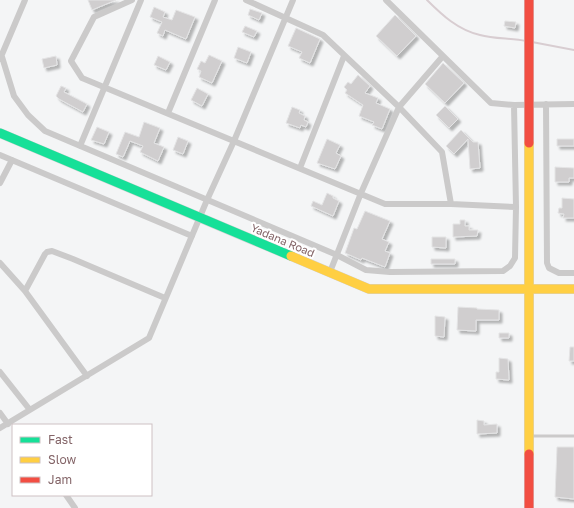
<svg xmlns="http://www.w3.org/2000/svg" width="574" height="508" viewBox="0 0 574 508" font-family="'Golos Text',sans-serif">
	<style>
		.lines { fill: none; stroke-linecap: round; stroke-linejoin: round }
		.stream { stroke: #d8cdd1; stroke-width: 2 }
		.building { fill: #d0cecf; stroke: #e4e4e5; filter: url(#shadow) }
		.fast-casing { stroke: #d3d1d2; stroke-width: 10 }
		.slow-casing { stroke: #d3d1d2; stroke-width: 10 }
		.jam-casing { stroke: #d3d1d2; stroke-width: 10 }
		.lane { stroke: #cbcaca; stroke-width: 3 }
		.street { stroke: #cbcaca; stroke-width: 6 }
		.fast { stroke: #16e098; stroke-width: 9 }
		.slow { stroke: #ffcf43; stroke-width: 9 }
		.jam { stroke: #f24e42; stroke-width: 9 }
		.labels { text-anchor: middle; dominant-baseline: central; stroke-width: 4; stroke-linejoin: round; paint-order: stroke }
		.street-label { font-size: 11px; fill: #846568; stroke: #fff }
	</style>
	<defs>
		<filter id="shadow"><feDropShadow dx="3" dy="3" stdDeviation="1" flood-color="#0004"/></filter>
	</defs>
	<rect width="100%" height="100%" fill="#f4f5f6"/>
	<g class="lines">
		<path class="stream" d="M427 0C442 15 458 30 480 35 494 39 511 38 526 41
			M532 42 574 50"/>
	</g>
	<path class="building" d="M88 0H116L92 10Z
		M154 7 165 12 163 17 172 20 176 10 195 17 186 39 165 30 163 36 157 33 162 22 150 17Z
		M250 9 262 13 259 20 248 15Z
		M395 15 416 36 397 56 376 36Z
		M505 21 516 22 515 28 504 26Z
		M245 26 257 31 254 37 242 32Z
		M296 28 320 39 310 63 299 58 302 52 288 46Z
		M238 47 251 52 247 63 234 58Z
		M209 55 222 61 212 83 199 77 201 71 197 69 201 61 205 63Z
		M56 56 57 65 44 68 42 59Z
		M158 56 170 62 166 70 154 65Z
		M443 63 464 83 445 103 425 84Z
		M358 75 370 86 365 93 378 98 376 103 390 109 382 129 372 125 374 122 359 116 363 105 345 93 347 90 344 87 348 82 351 84Z
		M61 86 66 88 64 92 87 104 83 112 59 99 56 96Z
		M197 88 208 94 202 106 191 100Z
		M445 106 458 119 449 128 436 115Z
		M292 107 300 110 299 113 305 116 304 120 308 122 306 127 301 125 300 128 286 123Z
		M144 122 160 128 154 143 164 147 158 161 140 152 143 146 130 141 123 157 116 154 125 132 139 137Z
		M97 127 109 132 104 144 91 140Z
		M461 130 473 142H478L480 168 470 169 468 139 454 154 446 146Z
		M178 137 188 141 183 154 173 150Z
		M327 139 340 145 336 153 341 156 335 169 317 163Z
		M557 139H574V146H557Z
		M555 167 574 168V178H569V182H555Z
		M327 193 333 196V198L339 201 333 216 311 206 313 201 322 205Z
		M562 198 574 199V218H563L564 214 558 213 559 208H562Z
		M365 211 390 221 382 239 389 242 385 251 390 253 385 267 362 258 361 260 345 253 354 228 357 229Z
		M460 220H465V226H469V230H478L477 236 453 237V224H460Z
		M432 237H446V248L432 247Z
		M431 259H455V264H431Z
		M458 307 477 308V309L499 310V320H476V331L457 330Z
		M435 316 445 317 444 337 435 336Z
		M499 333H509V338H499Z
		M570 347H574V361H569Z
		M499 358 508 359 509 380 496 379V372H499Z
		M477 420 484 421V425L497 424V433L477 434Z
		M557 447H574V499L555 497Z"/>
	<g class="lines">
		<defs>
			<path id="fast" d="M0 133 291 256"/>
			<path id="slow" d="M529 143V454
				M291 256 369 289H574"/>
			<path id="jam" d="M529 0V143
				M529 454V508"/>
		</defs>
		<use href="#fast" class="fast-casing"/>
		<use href="#slow" class="slow-casing"/>
		<use href="#jam" class="jam-casing"/>
		<path class="lane" d="M531 436H574"/>
		<path class="street" d="M132 0 94 17 71 61 82 78 385 204H451L516 207
			M246 0 323 35 399 107 442 152 451 204
			M386 0 491 103 514 105 574 104
			M2 57 14 96 28 115 45 131 337 255 366 270 390 272 503 271 510 266 515 258 516 207 514 105
			M0 59 25 0
			M546 104 547 263 549 268 559 273H574
			M168 113 215 0
			M80 146 141 0
			M0 155 192 236
			M300 168 344 56
			M0 183 12 160
			M0 263 25 291 87 376
			M330 272 361 193 399 107 443 56
			M25 291 45 254 47 252 52 251 73 259 165 298
			M0 372 30 410
			M0 413 8 424
			M0 428 149 338 207 200 234 141 293 0
			M66 495 75 508"/>
		<use href="#fast" class="fast"/>
		<use href="#slow" class="slow"/>
		<use href="#jam" class="jam"/>
	</g>
	<g class="labels">
		<g class="street-label">
			<text transform="translate(283 240) rotate(23)">Yadana Road</text>
		</g>
	</g>
	<rect x="12" y="424" width="140" height="72" fill="#ffffff" stroke="#cec1c3"/>
	<rect x="20" y="437" width="20" height="6" fill="#16e098" stroke="#cec1c3"/>
	<text x="48" y="444" font-size="12" fill="#846568">Fast</text>
	<rect x="20" y="457" width="20" height="6" fill="#ffcf43" stroke="#cec1c3"/>
	<text x="48" y="464" font-size="12" fill="#846568">Slow</text>
	<rect x="20" y="477" width="20" height="6" fill="#f24e42" stroke="#cec1c3"/>
	<text x="48" y="484" font-size="12" fill="#846568">Jam</text>
</svg>
